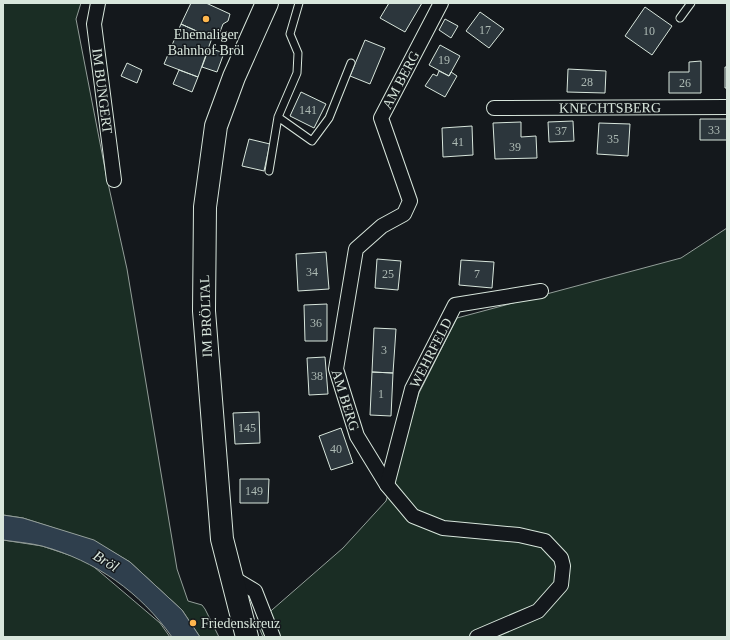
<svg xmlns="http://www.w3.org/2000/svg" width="730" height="640" viewBox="0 0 730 640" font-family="Georgia,serif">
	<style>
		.green { fill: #1a2d24; stroke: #939e99 }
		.water { fill: #2f3f4d; stroke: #939e99 }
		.building { fill: #2c363c; stroke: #d8e6dc }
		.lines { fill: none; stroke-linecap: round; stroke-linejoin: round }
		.lane-casing { stroke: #d8e6dc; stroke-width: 9 }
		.street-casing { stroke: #d8e6dc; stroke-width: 16 }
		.primary-casing { stroke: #d8e6dc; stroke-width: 24 }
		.lane { stroke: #14181c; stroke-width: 7 }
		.street { stroke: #14181c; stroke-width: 14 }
		.primary { stroke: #14181c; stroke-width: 22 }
		.poi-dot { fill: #ffb74d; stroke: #14181c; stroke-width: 1.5 }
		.labels { text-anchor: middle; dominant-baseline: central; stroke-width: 3; stroke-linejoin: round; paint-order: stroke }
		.number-label { font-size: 12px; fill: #adbab4 }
		.poi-label { font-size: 14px; fill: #d8e6dc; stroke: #14181c }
		.street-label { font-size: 14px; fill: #d8e6dc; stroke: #14181c }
		.water-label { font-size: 15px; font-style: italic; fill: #d8e6dc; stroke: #14181c }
	</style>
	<rect width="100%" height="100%" fill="#14181c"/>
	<path class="green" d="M3 3H81L76 19 106 174 127 269 177 569 188 601 202 605 205 609 219 637H200L182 610 130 562 94 541 23 518 3 515Z
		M727 228V637H263L257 623 343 548 386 501 419 393 457 318 681 258Z
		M3 540 42 546 87 561 160 623 170 637H3Z"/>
	<path class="water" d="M3 515 23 518 94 540 130 562 182 610 200 637H172C140 592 96 561 42 546 30 543 16 542 3 540Z"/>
	<path class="building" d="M191 3H206L230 14 228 21 223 24 218 37 215 36 214 39 181 24Z
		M389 3H422L405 32 380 18Z
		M645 7 672 26 652 55 625 36Z
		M480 12 504 29 489 48 466 31Z
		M445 19 458 26 451 38 439 30Z
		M181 24 212 38 198 77 164 64Z
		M365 40 385 48 370 84 350 76Z
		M440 45 460 56 449 76 429 65Z
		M209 48 224 53 217 72 202 67Z
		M701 61V93H669V72H689V62Z
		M127 63 142 70 137 83 121 76Z
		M725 67H727V88H725Z
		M568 69 606 71 605 93 567 92Z
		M179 70 198 77 192 92 173 84Z
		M439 71 449 76 451 72 457 76 445 97 425 86 433 74 437 76Z
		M301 92 326 104 314 128 290 116Z
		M700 119H727V140H700Z
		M573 121 574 141 549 142 548 122Z
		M521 122V137L536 136 537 158 495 159 493 123Z
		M599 123 630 124 628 156 597 154Z
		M472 126 473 155 443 157 442 128Z
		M249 139 270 144 264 171 242 166Z
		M326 252 329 289 298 291 296 254Z
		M377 259 401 261 398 290 375 288Z
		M461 260 494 262 492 288 459 285Z
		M327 304V341H305L304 305Z
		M374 328 396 329 393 373 372 372Z
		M325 357 328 394 309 395 307 358Z
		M372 372 393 373 391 416 370 415Z
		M259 412 260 443 235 444 233 413Z
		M341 428 353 463 331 470 319 436Z
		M240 479H269L268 503H240Z"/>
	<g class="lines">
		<defs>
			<path id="lane" d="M680 18 691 3
				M278 117 312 141 329 118 351 63
				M269 171 278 117 297 73 298 53 290 34 299 3"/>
			<g id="street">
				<path id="s1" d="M98 3 94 24 114 180"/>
				<path id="s2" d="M441 3 381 118 410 201 404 214 382 226 356 249 336 369 357 436 387 485 413 516 443 528 519 535 545 541 561 558 563 566 561 585 538 611 477 637"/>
				<path id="s3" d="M494 108 727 107"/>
				<path id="s4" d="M387 485 412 389 455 305 541 291"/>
				<path d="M230 576 255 591 273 637"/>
			</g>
			<path id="primary" d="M247 637 222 539 204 311 205 207 216 126 234 77 267 3"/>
		</defs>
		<use href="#lane" class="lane-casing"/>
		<use href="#street" class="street-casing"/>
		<use href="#primary" class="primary-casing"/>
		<use href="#lane" class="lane"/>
		<use href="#street" class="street"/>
		<use href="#primary" class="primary"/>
	</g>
	<g class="poi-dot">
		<circle cx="206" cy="19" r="4"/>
		<circle cx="193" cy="623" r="4"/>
	</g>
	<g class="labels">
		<g class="number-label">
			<text x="485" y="30">17</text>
			<text x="649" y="31">10</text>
			<text x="444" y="60">19</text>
			<text x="587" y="82">28</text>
			<text x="685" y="83">26</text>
			<text x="308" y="110">141</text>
			<text x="714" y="130">33</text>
			<text x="561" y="131">37</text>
			<text x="613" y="139">35</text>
			<text x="458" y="142">41</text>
			<text x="515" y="147">39</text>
			<text x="312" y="272">34</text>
			<text x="388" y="274">25</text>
			<text x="477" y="274">7</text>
			<text x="316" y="323">36</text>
			<text x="384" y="350">3</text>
			<text x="317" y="376">38</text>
			<text x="381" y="394">1</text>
			<text x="247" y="428">145</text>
			<text x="336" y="449">40</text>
			<text x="254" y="491">149</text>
		</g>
		<g class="poi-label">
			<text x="206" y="34">Ehemaliger<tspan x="206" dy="16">Bahnhof Bröl</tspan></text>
			<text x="201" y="623" text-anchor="start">Friedenskreuz</text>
		</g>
		<g class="street-label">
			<text transform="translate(401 80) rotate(-62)">AM BERG</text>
			<text stroke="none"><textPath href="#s1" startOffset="89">IM BUNGERT</textPath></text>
			<text stroke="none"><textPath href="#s3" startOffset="116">KNECHTSBERG</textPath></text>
			<text transform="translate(206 316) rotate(-92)">IM BRÖLTAL</text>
			<text stroke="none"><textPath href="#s4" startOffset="140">WEHRFELD</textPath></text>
			<text stroke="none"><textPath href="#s2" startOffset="446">AM BERG</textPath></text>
		</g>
		<g class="water-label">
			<text transform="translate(106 561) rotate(32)">Bröl</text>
		</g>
	</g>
	<rect width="730" height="640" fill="none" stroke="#d8e6dc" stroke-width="8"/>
</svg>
